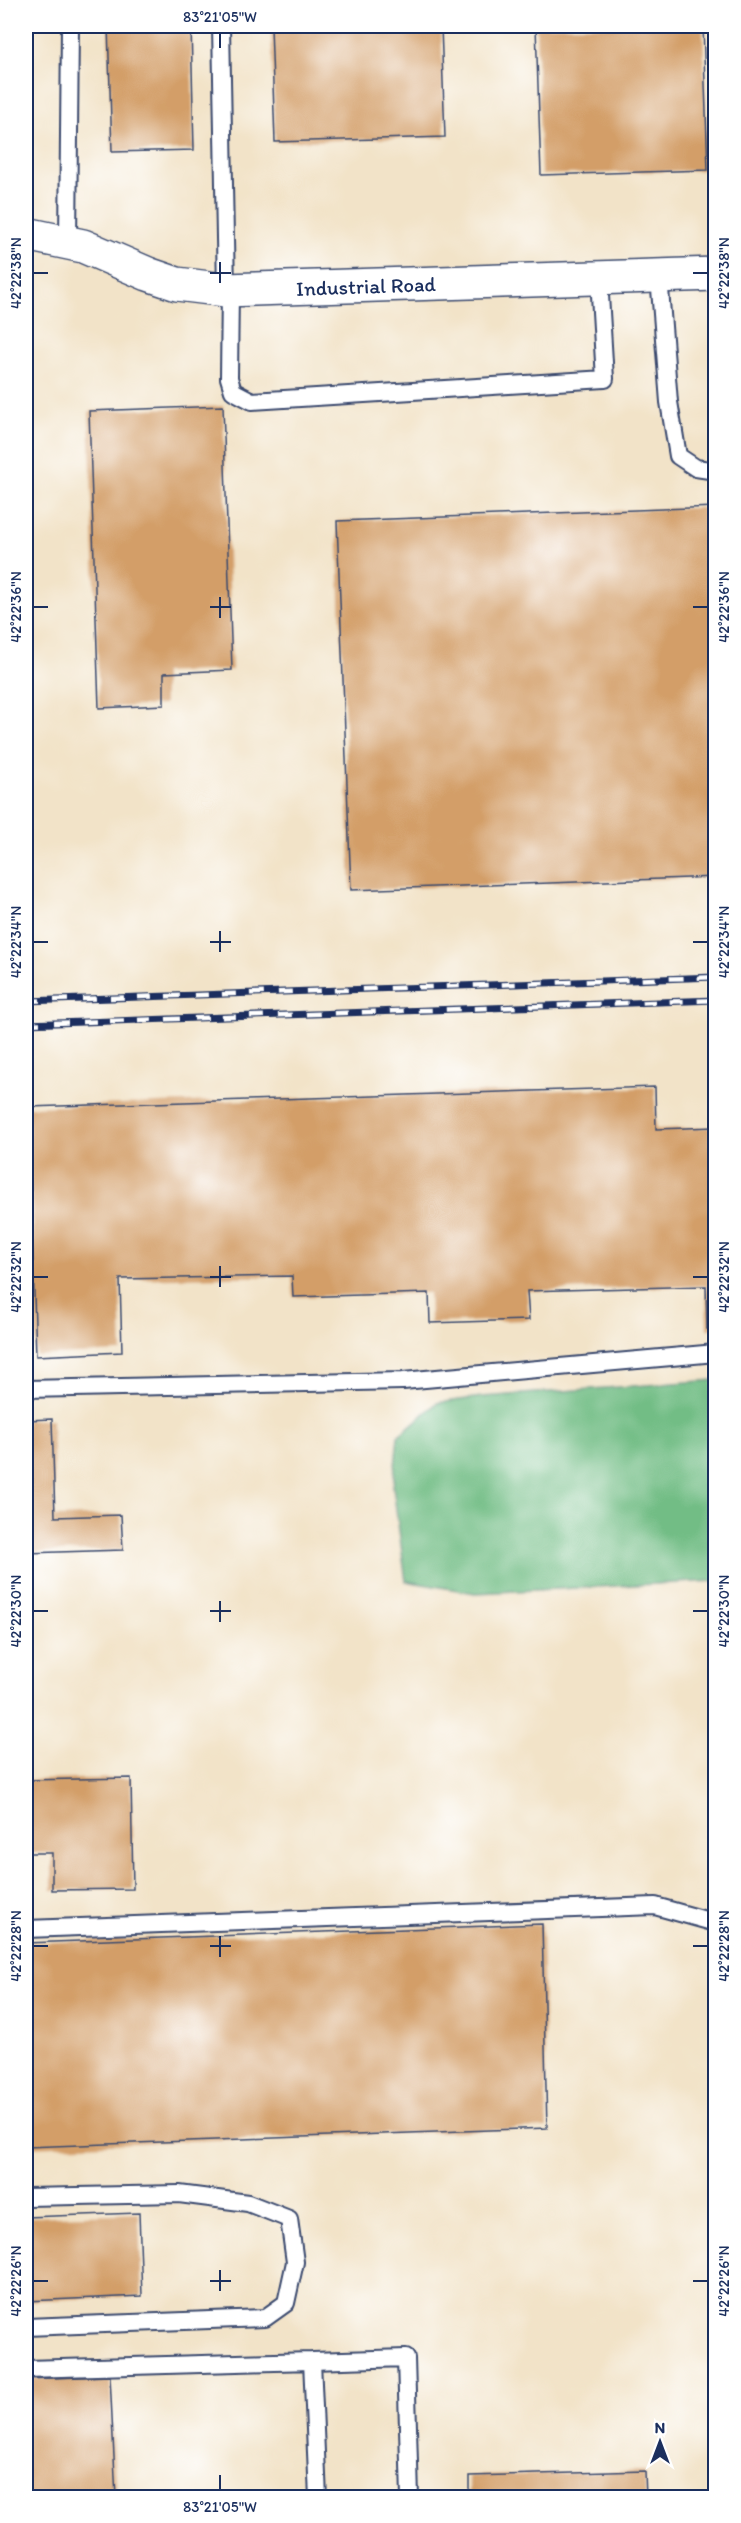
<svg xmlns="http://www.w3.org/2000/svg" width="741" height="2523" viewBox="0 0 741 2523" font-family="Itim,sans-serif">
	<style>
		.forest { fill: #72bd85; stroke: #467672; stroke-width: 1.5 }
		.building { fill: #d39e68 }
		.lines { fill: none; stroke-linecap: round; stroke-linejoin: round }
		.service-casing { stroke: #3b4a6e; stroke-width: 20 }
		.minor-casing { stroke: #3b4a6e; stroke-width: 36 }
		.service { stroke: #fff; stroke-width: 16 }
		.minor { stroke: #fff; stroke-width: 33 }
		.rail-casing { stroke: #1b2f5e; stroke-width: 7 }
		.rail { stroke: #fff; stroke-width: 4.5; stroke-dasharray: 14; stroke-linecap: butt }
		.ticks { fill: none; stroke: #1b2f5e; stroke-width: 2 }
		.labels { text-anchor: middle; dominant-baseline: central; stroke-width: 5; stroke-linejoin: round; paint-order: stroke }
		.street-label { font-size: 21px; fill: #1b2f5e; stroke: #fff }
		.neatline { fill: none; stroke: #1b2f5e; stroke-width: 2 }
		.ticks-label { font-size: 15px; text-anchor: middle; fill: #1b2f5e }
	</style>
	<rect width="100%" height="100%" fill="#fff"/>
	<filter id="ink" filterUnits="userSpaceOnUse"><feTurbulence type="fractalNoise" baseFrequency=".0167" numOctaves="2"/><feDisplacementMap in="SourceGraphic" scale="12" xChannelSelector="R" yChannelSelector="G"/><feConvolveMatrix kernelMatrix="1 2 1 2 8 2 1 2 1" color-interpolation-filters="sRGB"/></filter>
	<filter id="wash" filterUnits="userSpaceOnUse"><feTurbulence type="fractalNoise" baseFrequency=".008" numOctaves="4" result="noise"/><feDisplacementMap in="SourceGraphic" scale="24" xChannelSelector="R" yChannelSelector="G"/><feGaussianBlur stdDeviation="1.35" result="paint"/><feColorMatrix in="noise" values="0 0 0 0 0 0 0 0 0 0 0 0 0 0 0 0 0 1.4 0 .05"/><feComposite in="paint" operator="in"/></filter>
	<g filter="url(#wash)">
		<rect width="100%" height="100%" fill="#f2e3c8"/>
		<path class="forest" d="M715 1380V1581L475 1593 406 1581 393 1487 398 1436 437 1403 482 1397Z"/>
		<g id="blocks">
			<path class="building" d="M108 26H191L194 150 112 152Z
				M271 26H441L445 137 275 142Z
				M536 26H703L708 170 541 175Z
				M223 406 232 670 164 673V705L99 708 89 411Z
				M716 507V877L351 890 337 521Z
				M655 1087 656 1129 716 1127V1329H707L706 1286 527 1291 529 1320 430 1323 429 1293 293 1297 292 1276 120 1279 122 1352 36 1356 28 1107Z
				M52 1419 55 1517 121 1515 123 1550 26 1553V1420Z
				M131 1778 133 1889 52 1890V1853H26V1780Z
				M542 1924 547 2128 26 2147V1943Z
				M139 2213 142 2296 26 2301V2217Z
				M110 2376 116 2498H26V2379Z
				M645 2471 646 2498H469V2476Z"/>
		</g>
	</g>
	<g filter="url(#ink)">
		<use href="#blocks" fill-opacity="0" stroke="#3b4a6e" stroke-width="1.5"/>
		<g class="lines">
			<defs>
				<path id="service" d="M221 26 226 290
					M68 242 70 26
					M659 276 669 402 678 456 696 468 716 471
					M230 290 229 378 233 391 252 401 605 379 599 278
					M26 1389 403 1381 716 1353
					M26 1929 655 1906 716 1923
					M26 2197 179 2194 248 2203 289 2219 295 2262 286 2303 265 2318 26 2327
					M26 2369 312 2361
					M318 2498 312 2361 406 2358 410 2498"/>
				<path id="minor" d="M26 234 83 246 148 274 177 284 226 290 716 274"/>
			</defs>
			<use href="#service" class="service-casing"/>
			<use href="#minor" class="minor-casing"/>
			<use href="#service" class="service"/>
			<use href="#minor" class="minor"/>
			<defs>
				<path id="rail" d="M26 1001 716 977
					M26 1024 716 1000"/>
			</defs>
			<use href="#rail" class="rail-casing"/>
			<use href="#rail" class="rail"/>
		</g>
	</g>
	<path class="ticks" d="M220 33V48M220 262V283M33 273H48M210 273H231M693 273H708M220 597V618M33 607H48M210 607H231M693 607H708M220 931V952M33 942H48M210 942H231M693 942H708M220 1266V1287M33 1277H48M210 1277H231M693 1277H708M220 1601V1622M33 1611H48M210 1611H231M693 1611H708M220 1936V1957M33 1946H48M210 1946H231M693 1946H708M220 2270V2291M33 2281H48M210 2281H231M693 2281H708M220 2475V2490"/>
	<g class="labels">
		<g class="street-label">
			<text transform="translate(366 286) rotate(-2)">Industrial Road</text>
		</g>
	</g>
	<rect width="741" height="2523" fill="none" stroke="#fff" stroke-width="66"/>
	<g transform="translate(660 2442)" stroke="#ffffff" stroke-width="4.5" paint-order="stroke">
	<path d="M0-4.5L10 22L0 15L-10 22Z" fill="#1b2f5e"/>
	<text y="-9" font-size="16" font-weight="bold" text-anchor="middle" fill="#1b2f5e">N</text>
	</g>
	<rect x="33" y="33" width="675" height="2457" class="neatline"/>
	<g class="ticks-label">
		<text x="220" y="22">83°21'05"W</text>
		<text transform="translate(16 273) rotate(-90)" y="5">42°22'38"N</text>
		<text transform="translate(724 273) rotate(-90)" y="5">42°22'38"N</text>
		<text transform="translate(16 607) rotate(-90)" y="5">42°22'36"N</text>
		<text transform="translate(724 607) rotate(-90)" y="5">42°22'36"N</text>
		<text transform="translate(16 942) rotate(-90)" y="5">42°22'34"N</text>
		<text transform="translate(724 942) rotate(-90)" y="5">42°22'34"N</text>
		<text transform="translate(16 1277) rotate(-90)" y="5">42°22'32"N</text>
		<text transform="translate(724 1277) rotate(-90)" y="5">42°22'32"N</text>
		<text transform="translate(16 1611) rotate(-90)" y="5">42°22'30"N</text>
		<text transform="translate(724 1611) rotate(-90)" y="5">42°22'30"N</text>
		<text transform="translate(16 1946) rotate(-90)" y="5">42°22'28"N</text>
		<text transform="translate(724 1946) rotate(-90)" y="5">42°22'28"N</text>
		<text transform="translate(16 2281) rotate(-90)" y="5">42°22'26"N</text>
		<text transform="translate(724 2281) rotate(-90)" y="5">42°22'26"N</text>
		<text x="220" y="2512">83°21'05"W</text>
	</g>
</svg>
